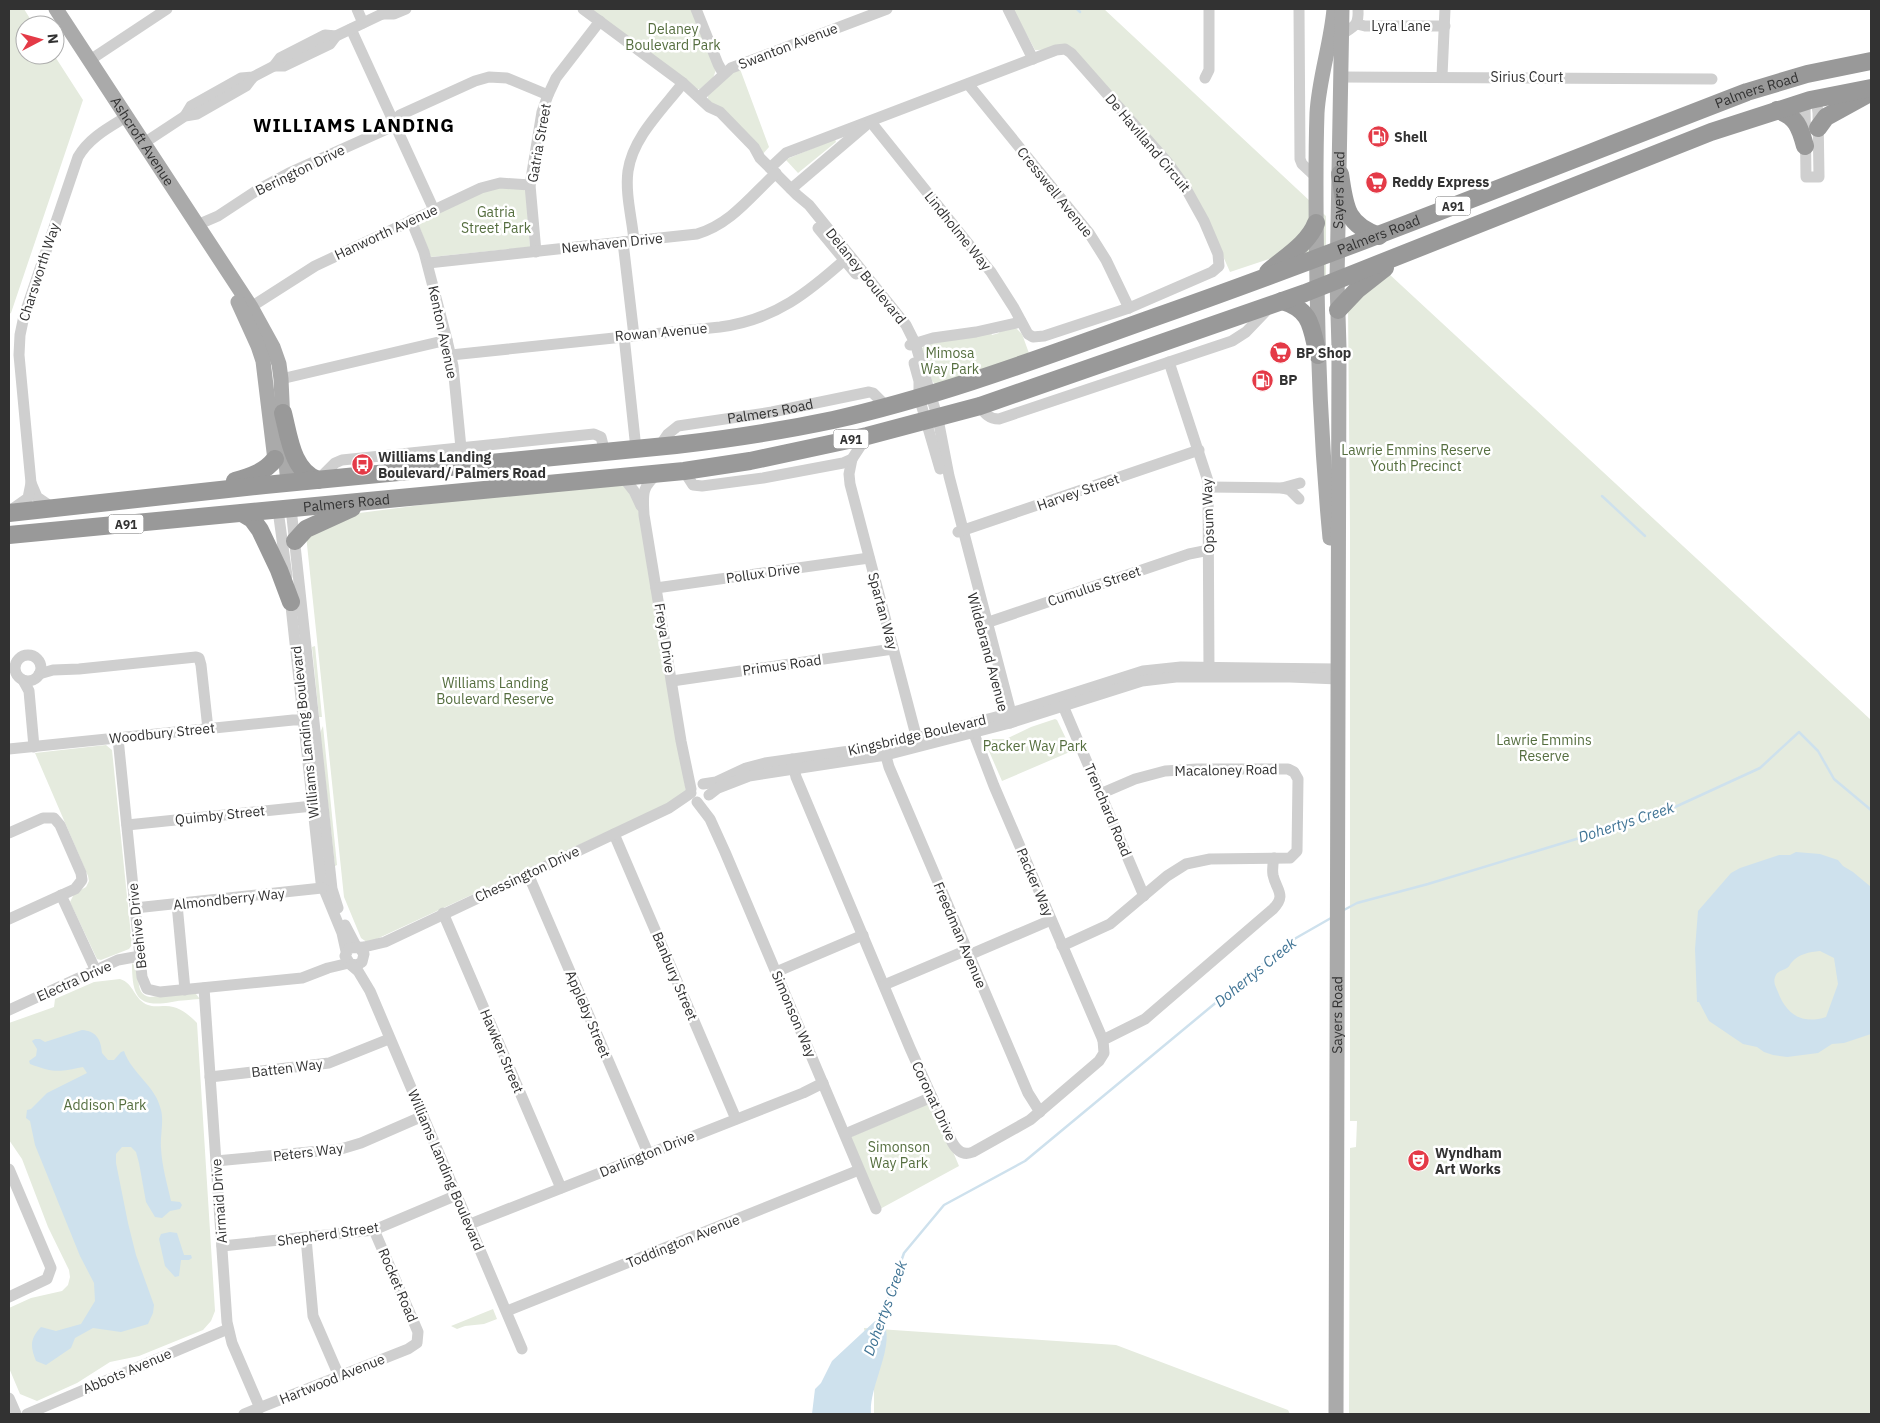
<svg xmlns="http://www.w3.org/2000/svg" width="1880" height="1423" viewBox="0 0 1880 1423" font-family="'IBM Plex Sans',sans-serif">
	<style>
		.green { fill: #e5ebde }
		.water { fill: #cee1ed; fill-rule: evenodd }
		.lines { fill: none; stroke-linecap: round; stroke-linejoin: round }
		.stream { stroke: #cee1ed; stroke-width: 2.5 }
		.minor { stroke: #cfcfcf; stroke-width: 11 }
		.major { stroke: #aaa; stroke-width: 15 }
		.highway { stroke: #999; stroke-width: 18 }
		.labels { text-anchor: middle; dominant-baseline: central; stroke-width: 5; stroke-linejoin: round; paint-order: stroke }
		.shield { fill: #fff; stroke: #707070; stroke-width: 1 }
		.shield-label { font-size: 12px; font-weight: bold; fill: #323232 }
		.street-label { font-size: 14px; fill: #323232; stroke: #fff }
		.park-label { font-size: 14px; fill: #556e3f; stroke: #fff }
		.poi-label { font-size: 14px; font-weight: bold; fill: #323232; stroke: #fff; text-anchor: start }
		.water-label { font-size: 15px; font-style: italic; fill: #407495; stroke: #fff }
		.district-label { font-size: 19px; font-weight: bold; letter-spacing: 1px; fill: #000; stroke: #fff }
	</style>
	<rect width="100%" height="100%" fill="#fff"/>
	<path class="green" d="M9 9H24L34 25H25V55H54L83 100 11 313 9 314Z
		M591 9H693L716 70 713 78 700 89H696Z
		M1013 9H1104L1326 216V280L1289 246 1272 258 1230 272 1203 211 1072 49 1035 50Z
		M740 69 769 147 762 155 708 99V96L724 78Z
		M835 139 836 142 798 173 786 160 787 159Z
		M491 188H523L526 192 530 247 431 257 418 223Z
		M1388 273 1871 720V1414H1349L1350 1148 1356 1147 1357 1121H1350V531L1348 306Z
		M1016 328 1022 334 1030 356 935 384 932 381 922 348 926 344 991 333 992 335 999 333 1000 331Z
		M623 479 637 501 686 791 669 803 368 943 361 938 344 897 306 535 336 516Z
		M315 646 322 717H319L312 647Z
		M1055 719 1057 720 1072 751 1002 781 985 742 987 739H1006L1031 727Z
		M323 726 337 865 335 866 320 733Z
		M106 745 112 750 132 945 129 949 101 960 97 959 70 902 74 894 86 887 89 881 88 876 35 753Z
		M132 963C144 973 132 994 150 997L191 993 196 994 200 999C191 1000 181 1000 172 1002 138 1008 132 997 132 963Z
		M120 979C134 983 134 1000 148 1005 153 1007 158 1006 163 1006 178 1005 187 1013 197 1023L215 1311 211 1321 203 1330 139 1356 110 1362 77 1383 37 1401 20 1394 9 1368V1308L31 1298 62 1291 68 1285 70 1277 69 1270 48 1227 22 1159 9 1140V1023L54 1007 55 999 94 982Z
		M929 1103 935 1109 959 1166 880 1209 851 1137Z
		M493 1309 497 1319 484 1324 465 1326 457 1329 451 1326Z
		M864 1328 1116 1345 1288 1410 1290 1414H874V1391Z"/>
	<path class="water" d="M1796 852 1820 854 1838 860 1843 866 1853 872 1871 887V1034L1844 1043 1832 1044 1818 1053 1787 1057 1773 1055 1764 1052 1757 1047 1743 1044 1709 1021 1699 1002H1697L1695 949 1698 911 1731 873 1740 868 1779 855H1790ZM1820 951 1834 958 1838 984 1826 1017C1802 1025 1786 1014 1778 992 1776 987 1773 983 1775 977 1777 971 1782 971 1787 968 1790 966 1789 965 1792 962 1799 954 1809 952 1820 951Z
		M82 1030C96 1031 101 1039 102 1053L108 1060H114L121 1052 124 1051C132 1074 156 1086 161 1110 164 1122 160 1136 161 1148 162 1167 167 1183 171 1201L180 1202 182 1205 180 1209 170 1211 162 1218 155 1217 146 1202 139 1163 136 1152 131 1147H122L116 1154V1163L128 1223 136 1255 154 1305 153 1313 148 1324 121 1332 93 1328 75 1338 71 1348 46 1365 36 1361C30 1347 30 1338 41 1327L56 1331 81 1324 95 1301 94 1283 80 1256 35 1145 30 1121 26 1118 27 1110 31 1109 47 1093 87 1073 83 1067C59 1072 54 1073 30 1064L29 1061 36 1056 37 1049 32 1041 35 1039H40L45 1042Z
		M170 1232 177 1233 184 1255H191L192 1258 189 1260H181L179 1276 175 1277 165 1266 159 1239 161 1234Z
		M875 1321 885 1326C893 1350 869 1387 871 1414H812L815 1389 821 1383 832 1361Z"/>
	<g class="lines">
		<path class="stream" d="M1077 9 1080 12
			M1602 496 1645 536
			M1342 911 1357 903 1428 884 1662 813 1760 768 1799 732 1818 751 1834 779 1871 810
			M879 1324 904 1253 944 1205 1025 1161 1289 942 1331 918"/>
		<g class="minor">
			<path d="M357 9 363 23"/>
			<path d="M583 9 683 83 709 107 720 112 754 147 760 158 797 195 809 205 906 325 915 343 938 419 949 476 1011 713 1010 723"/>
			<path d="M696 9 718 64 723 73"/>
			<path d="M1008 9 1033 59"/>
			<path d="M1299 9 1300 159 1302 164 1317 178"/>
			<path d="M382 14H394L406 9"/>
			<path d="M1357 24 1365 26H1445"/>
			<path d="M351 29 434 210"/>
			<path d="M1342 34C1355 26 1359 25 1358 9"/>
			<path d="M90 60 167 9"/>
			<path d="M274 66H284L330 44 336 36 382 14 386 9"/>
			<path d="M1442 76 1445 9"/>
			<path d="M1341 77 1712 79"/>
			<path d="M1205 78 1209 70V9"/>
			<path d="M968 84 1089 233 1106 260 1129 308"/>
			<path d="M699 97 731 68 887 9"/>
			<path d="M1805 101 1806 177H1819L1818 113 1816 98"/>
			<path d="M185 116 191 106 241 78 253 77 274 66 280 58 325 35 336 36"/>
			<path d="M144 143 185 116 197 114 246 86 253 77"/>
			<path d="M770 168 786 153 1056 50 1065 49 1071 53 1168 163 1184 185 1204 221 1218 254 1219 266 1212 272 1129 308 1044 336 1033 337 1028 334 1014 308 991 272 870 121"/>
			<path d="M791 189 865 126"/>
			<path d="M411 220 424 252 447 340 453 366 461 448"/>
			<path d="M197 225 218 216 259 189 289 173 387 129 400 115 475 81 489 77 507 78 548 95"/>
			<path d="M818 228 856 274"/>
			<path d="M634 241C632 218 625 194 628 171 633 137 662 110 683 83"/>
			<path d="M623 242 634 336"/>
			<path d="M536 252 530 185 542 112 548 95 556 78 600 21"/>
			<path d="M428 263 697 234C731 224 751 196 776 173"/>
			<path d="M251 307 315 266 481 188 500 183 530 185"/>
			<path d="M624 336 636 449"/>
			<path d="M910 345 933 338 976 332 1021 322"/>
			<path d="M451 355 720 327C775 320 809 292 849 256"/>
			<path d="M1169 362 1208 481 1209 672"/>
			<path d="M914 363 919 381V397L940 469"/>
			<path d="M281 379 447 340"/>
			<path d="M980 406C985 414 989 419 999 419L1232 341 1246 332 1269 308"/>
			<path id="s1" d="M659 447 668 434 678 426 772 412 869 392 873 393 886 406"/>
			<path d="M852 459 849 474 850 484 918 743"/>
			<path d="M684 471 693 485 702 486 763 478 843 463 852 459 867 436"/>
			<path d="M658 474C641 487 643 495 644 515L681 741 691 789"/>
			<path d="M623 477 634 491 641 506"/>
			<path d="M318 480 335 463 342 460 594 434 601 437 605 453"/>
			<path d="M31 483 37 497 53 508"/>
			<path d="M1209 487 1282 488 1290 490 1299 499"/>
			<path d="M1282 488 1300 483"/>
			<path d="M291 508 332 889 338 908"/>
			<path d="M11 510 28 498 31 483 19 355 20 335 24 316 78 157C89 138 108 128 126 117"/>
			<path d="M278 510 287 576"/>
			<path d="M958 532 1199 450"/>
			<path d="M656 588 869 558"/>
			<path d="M290 597 321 882 342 933 346 951"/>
			<path d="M980 625 1189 554 1209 550"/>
			<circle cx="28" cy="668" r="13"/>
			<path d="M39 674 53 670 79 669 196 657 199 658 201 665 208 729"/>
			<path d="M23 680 29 691 34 747"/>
			<path d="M672 681 893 649"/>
			<path d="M1061 701 1144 896"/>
			<path d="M971 726 994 786 1103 1040"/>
			<path d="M118 738 142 977 147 989 160 992 302 978 328 968 349 963"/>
			<path d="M9 749 293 720H310"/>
			<path d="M884 749 889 767 1028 1093 1040 1112"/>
			<path d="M792 759 796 777 910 1048 952 1142C957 1151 963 1156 973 1152L1030 1120 1099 1061 1104 1053 1103 1040 1145 1019 1273 909C1287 895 1276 890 1273 875 1272 869 1273 863 1274 858"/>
			<path d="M703 784 716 782 746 768 765 763 871 748 916 738 1011 713 1143 671 1181 667 1338 669"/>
			<path d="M709 795 718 788 749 776 886 755 1010 723 1142 681 1176 677H1290L1338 679"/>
			<path d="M697 802 710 819 725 852 876 1209"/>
			<path d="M127 825 313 806"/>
			<path d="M9 833 43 818H54L60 825 81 873 82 880 75 889 9 919"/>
			<path d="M614 834 736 1119"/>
			<path d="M528 874 648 1153"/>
			<path d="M61 895 96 971"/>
			<path d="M177 904 185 990"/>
			<path d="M135 908 322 888"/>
			<path d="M443 913 561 1188"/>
			<path d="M345 925 356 946"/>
			<path d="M1062 946 1110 924 1167 876 1186 864 1210 859 1290 858 1297 851 1298 779 1294 772 1288 769H1197L1165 771 1135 779 1100 794"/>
			<path d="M359 947 364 954 362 962 357 965 350 964 345 956 349 948 364 947 385 942 669 808 691 793"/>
			<path d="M969 955 1051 920"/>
			<path d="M351 965 358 971 370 991 522 1349"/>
			<path d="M776 972 863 935"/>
			<path d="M884 985 967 950"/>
			<path d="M204 988 227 1322 232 1343 260 1408"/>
			<path d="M9 1010 118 960 140 956"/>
			<path d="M210 1077 329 1063 389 1039"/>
			<path d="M845 1134 932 1097"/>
			<path d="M216 1161 341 1149 361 1143 423 1116"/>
			<path d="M9 1169 51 1268 47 1279 9 1297"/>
			<path d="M470 1224 803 1093 823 1083"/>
			<path d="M306 1238 313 1316 339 1376"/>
			<path d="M222 1246 374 1230 457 1195"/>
			<path d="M507 1311 859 1170"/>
			<path d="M9 1398 16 1414"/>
			<path d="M27 1414 228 1329"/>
			<path d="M244 1414 408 1349 417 1343 418 1332 374 1230"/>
		</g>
		<g class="major">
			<path id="s2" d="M56 9 251 307 273 347 279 364 281 379 284 444 288 483"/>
			<path d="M238 302 258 346 263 361 275 460"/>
			<path d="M1330 538C1322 453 1318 369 1317 284 1316 227 1315 170 1317 113 1319 78 1331 44 1334 9"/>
			<path id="s3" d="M1336 1414 1339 348 1337 281 1342 9"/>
		</g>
		<g class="highway">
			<path d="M1777 110C1796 116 1800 127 1805 146"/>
			<path d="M1818 128 1826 117 1866 95"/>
			<path d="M1340 174C1345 206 1345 224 1379 236"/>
			<path d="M1268 272C1284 258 1309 243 1316 223"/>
			<path d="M1282 301C1312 310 1311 327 1318 355"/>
			<path d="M1338 310 1357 290 1385 268"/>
			<path d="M283 413C289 436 292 471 318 480"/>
			<path d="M235 481C250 477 265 472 275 459"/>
			<path id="s4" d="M9 513 265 485 676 445C728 439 781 431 833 420 940 396 1043 357 1147 320 1349 249 1547 169 1747 92L1807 74 1871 61"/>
			<path d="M242 513 252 519 260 530 279 570 291 602"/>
			<path id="s5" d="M9 535 684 471 750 461 867 436 980 406 1305 293 1711 132 1810 100 1871 88"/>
			<path d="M295 541 306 529 352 508"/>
		</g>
	</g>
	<defs>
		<symbol id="fuel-disc" viewBox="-11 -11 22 22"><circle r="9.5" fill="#e43a47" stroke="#fff"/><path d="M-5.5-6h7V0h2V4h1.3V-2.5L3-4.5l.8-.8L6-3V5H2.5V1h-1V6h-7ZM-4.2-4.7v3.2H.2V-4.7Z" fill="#fff"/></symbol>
		<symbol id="supermarket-disc" viewBox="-11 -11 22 22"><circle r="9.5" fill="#e43a47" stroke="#fff"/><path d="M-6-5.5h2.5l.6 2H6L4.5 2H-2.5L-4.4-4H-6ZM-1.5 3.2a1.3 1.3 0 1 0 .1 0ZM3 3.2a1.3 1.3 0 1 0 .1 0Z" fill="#fff"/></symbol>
		<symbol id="bus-disc" viewBox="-11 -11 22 22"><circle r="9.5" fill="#e43a47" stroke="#fff"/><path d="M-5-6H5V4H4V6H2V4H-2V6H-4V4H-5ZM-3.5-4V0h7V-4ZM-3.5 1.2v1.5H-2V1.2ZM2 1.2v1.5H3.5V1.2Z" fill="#fff"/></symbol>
		<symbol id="theatre-disc" viewBox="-11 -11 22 22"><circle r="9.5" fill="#e43a47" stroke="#fff"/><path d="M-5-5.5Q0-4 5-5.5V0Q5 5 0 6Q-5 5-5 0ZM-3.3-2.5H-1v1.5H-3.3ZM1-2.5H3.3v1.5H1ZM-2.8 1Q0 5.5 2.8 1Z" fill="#fff"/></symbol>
	</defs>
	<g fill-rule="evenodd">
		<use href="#fuel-disc" x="1366" y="124" width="25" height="25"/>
		<use href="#supermarket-disc" x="1364" y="170" width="25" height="25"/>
		<use href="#supermarket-disc" x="1268" y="340" width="25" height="25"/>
		<use href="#fuel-disc" x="1250" y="368" width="25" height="25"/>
		<use href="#bus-disc" x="350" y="452" width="25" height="25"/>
		<use href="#theatre-disc" x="1406" y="1148" width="25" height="25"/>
	</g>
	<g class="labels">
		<g class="shield">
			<rect x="1435.5" y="196.5" width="35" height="19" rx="4"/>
			<rect x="833.5" y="429.5" width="35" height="19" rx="4"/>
			<rect x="108.5" y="514.5" width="35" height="19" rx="4"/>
		</g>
		<g class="shield-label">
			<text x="1453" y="206">A91</text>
			<text x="851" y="439">A91</text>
			<text x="126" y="524">A91</text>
		</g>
		<g class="street-label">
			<text x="1401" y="26">Lyra Lane</text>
			<text transform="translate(788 46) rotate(-21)">Swanton Avenue</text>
			<text x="1527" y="77">Sirius Court</text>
			<text stroke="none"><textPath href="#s4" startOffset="1811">Palmers Road</textPath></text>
			<text stroke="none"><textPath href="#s2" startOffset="158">Ashcroft Avenue</textPath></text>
			<text transform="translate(539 143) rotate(-80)">Gatria Street</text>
			<text transform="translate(1148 143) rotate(50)">De Havilland Circuit</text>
			<text transform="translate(300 170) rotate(-26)">Berington Drive</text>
			<text stroke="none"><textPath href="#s3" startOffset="1224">Sayers Road</textPath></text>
			<text transform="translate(1055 192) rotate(51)">Cresswell Avenue</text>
			<text transform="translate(958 231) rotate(51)">Lindholme Way</text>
			<text transform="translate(386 232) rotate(-25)">Hanworth Avenue</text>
			<text stroke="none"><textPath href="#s4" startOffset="1406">Palmers Road</textPath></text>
			<text transform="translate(612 243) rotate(-6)">Newhaven Drive</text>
			<text transform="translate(39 272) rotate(-72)">Charsworth Way</text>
			<text transform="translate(866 276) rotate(51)">Delaney Boulevard</text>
			<text transform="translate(443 332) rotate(78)">Kenton Avenue</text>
			<text transform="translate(661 332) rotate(-5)">Rowan Avenue</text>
			<text stroke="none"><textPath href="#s1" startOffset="122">Palmers Road</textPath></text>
			<text transform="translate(1078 492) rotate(-19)">Harvey Street</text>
			<text stroke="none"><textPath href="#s5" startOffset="339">Palmers Road</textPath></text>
			<text transform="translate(1208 516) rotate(-92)">Opsum Way</text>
			<text transform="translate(763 573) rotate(-8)">Pollux Drive</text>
			<text transform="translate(1094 586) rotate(-19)">Cumulus Street</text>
			<text transform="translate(883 611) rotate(75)">Spartan Way</text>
			<text transform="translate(665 638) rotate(81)">Freya Drive</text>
			<text transform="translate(988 652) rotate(75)">Wildebrand Avenue</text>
			<text transform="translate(782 665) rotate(-8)">Primus Road</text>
			<text transform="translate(305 732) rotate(-96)">Williams Landing Boulevard</text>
			<text transform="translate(162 733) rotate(-6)">Woodbury Street</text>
			<text transform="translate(917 735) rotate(-13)">Kingsbridge Boulevard</text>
			<text transform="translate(1226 770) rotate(-1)">Macaloney Road</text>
			<text transform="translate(1108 810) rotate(67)">Trenchard Road</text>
			<text transform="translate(220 815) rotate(-6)">Quimby Street</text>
			<text transform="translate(527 874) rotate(-25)">Chessington Drive</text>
			<text transform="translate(1035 882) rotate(67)">Packer Way</text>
			<text transform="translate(229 899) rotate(-6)">Almondberry Way</text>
			<text transform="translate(137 926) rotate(-96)">Beehive Drive</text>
			<text transform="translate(960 935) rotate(67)">Freedman Avenue</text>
			<text transform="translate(675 976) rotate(67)">Banbury Street</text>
			<text transform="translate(74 981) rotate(-24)">Electra Drive</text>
			<text transform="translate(588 1014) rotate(67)">Appleby Street</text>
			<text transform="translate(794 1014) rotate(67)">Simonson Way</text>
			<text stroke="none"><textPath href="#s3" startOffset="399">Sayers Road</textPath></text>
			<text transform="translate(502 1051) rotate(67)">Hawker Street</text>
			<text transform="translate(287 1068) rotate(-7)">Batten Way</text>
			<text transform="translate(934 1101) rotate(65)">Coronat Drive</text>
			<text transform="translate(308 1152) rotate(-7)">Peters Way</text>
			<text transform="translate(647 1154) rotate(-22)">Darlington Drive</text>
			<text transform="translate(446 1170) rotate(67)">Williams Landing Boulevard</text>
			<text transform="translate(219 1201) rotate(-94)">Airmaid Drive</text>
			<text transform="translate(328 1234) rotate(-8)">Shepherd Street</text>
			<text transform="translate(683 1241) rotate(-22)">Toddington Avenue</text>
			<text transform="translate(398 1285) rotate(67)">Rocket Road</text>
			<text transform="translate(127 1371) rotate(-23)">Abbots Avenue</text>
			<text transform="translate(332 1379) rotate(-22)">Hartwood Avenue</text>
		</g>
		<g class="park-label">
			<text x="673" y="29">Delaney<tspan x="673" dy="16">Boulevard Park</tspan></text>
			<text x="496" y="212">Gatria<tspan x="496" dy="16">Street Park</tspan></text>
			<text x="950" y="353">Mimosa<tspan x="950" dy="16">Way Park</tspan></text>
			<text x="1416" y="450">Lawrie Emmins Reserve<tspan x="1416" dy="16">Youth Precinct</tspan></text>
			<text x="495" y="683">Williams Landing<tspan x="495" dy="16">Boulevard Reserve</tspan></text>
			<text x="1544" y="740">Lawrie Emmins<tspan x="1544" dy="16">Reserve</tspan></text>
			<text x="1035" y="746">Packer Way Park</text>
			<text x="105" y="1105">Addison Park</text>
			<text x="899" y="1147">Simonson<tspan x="899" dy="16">Way Park</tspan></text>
		</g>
		<g class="poi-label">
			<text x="1394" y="137">Shell</text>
			<text x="1392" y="182">Reddy Express</text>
			<text x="1296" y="353">BP Shop</text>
			<text x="1279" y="380">BP</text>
			<text x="378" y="457">Williams Landing<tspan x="378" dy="16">Boulevard/ Palmers Road</tspan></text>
			<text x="1435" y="1153">Wyndham<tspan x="1435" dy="16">Art Works</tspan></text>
		</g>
		<g class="water-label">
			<text transform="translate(1626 822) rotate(-18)">Dohertys Creek</text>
			<text transform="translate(1255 972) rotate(-39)">Dohertys Creek</text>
			<text transform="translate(885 1308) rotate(-70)">Dohertys Creek</text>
		</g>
		<g class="district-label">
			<text x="354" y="125">WILLIAMS LANDING</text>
		</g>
	</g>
	<rect width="1880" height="1423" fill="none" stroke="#323232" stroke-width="20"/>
	<g transform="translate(40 40) rotate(84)"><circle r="24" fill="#ffffff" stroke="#adadad"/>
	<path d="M0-4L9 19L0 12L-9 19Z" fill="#e43a47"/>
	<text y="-8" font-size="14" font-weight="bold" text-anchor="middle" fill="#323232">N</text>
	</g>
</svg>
